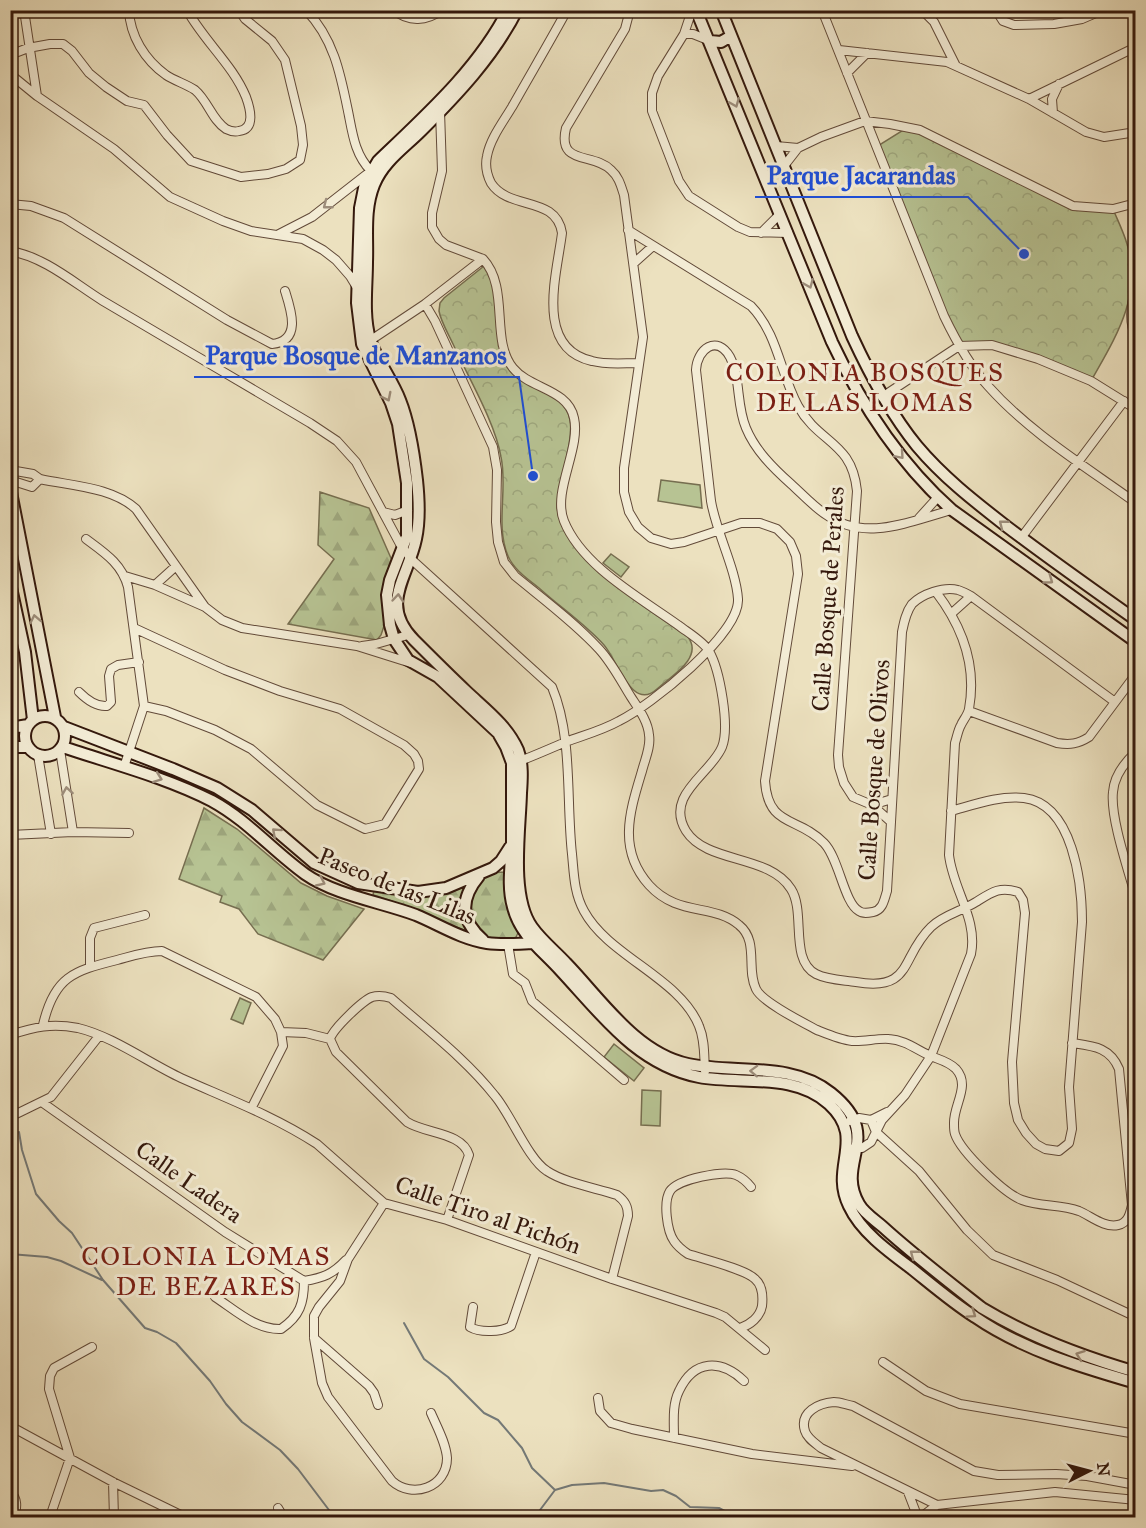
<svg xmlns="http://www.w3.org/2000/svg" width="1146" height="1528" viewBox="0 0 1146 1528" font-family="'IM FELL Great Primer',serif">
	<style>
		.forest { fill: url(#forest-firs); stroke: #766e50; stroke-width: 1.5 }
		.park { fill: url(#park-crowns); stroke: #766e50; stroke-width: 1.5 }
		.pitch { fill: #b7c393; stroke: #766e50; stroke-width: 1.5 }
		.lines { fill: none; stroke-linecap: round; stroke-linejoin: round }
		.stream { stroke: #747977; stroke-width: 2 }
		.street-casing { stroke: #624a39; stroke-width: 10 }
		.secondary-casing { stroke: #34180c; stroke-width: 14 }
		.street { stroke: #f3ecd5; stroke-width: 8 }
		.secondary { stroke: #f3ecd5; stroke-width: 10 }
		.oneway { stroke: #9d8d7b }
		.labels { text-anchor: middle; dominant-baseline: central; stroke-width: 6; stroke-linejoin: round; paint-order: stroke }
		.street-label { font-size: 24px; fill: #34180c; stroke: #f3ecd5 }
		.neighbourhood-label { font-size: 26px; letter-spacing: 1.5px; fill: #7a1f14; stroke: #f3ecd5 }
		.leader { fill: none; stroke: #1d4ed8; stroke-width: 2 }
		.callout-dot { fill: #1d4ed8; stroke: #f3ecd5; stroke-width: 2 }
		.callout-label { font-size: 26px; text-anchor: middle; font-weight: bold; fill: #1d4ed8; stroke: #f3ecd5; stroke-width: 6; stroke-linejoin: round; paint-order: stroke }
	</style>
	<defs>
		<pattern id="forest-firs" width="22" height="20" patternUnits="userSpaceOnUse" patternTransform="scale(1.5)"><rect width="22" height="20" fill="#b7c393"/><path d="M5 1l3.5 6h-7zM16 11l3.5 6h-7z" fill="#9ea77e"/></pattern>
		<pattern id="park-crowns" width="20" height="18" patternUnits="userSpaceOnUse" patternTransform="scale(1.5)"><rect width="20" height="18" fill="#b7c393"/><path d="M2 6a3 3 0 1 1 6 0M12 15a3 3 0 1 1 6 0" fill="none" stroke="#9ea77e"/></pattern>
	</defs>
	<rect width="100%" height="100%" fill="#ece1bf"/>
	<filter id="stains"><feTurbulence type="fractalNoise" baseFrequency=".00333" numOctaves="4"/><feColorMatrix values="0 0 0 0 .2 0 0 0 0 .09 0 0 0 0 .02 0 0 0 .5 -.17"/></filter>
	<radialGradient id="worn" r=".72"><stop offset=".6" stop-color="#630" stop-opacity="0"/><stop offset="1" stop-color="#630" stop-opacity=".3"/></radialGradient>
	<path class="forest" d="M320 492 369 508 394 565 384 626 381 635 377 640 288 624 334 559 318 545Z
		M204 808 237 829 301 883 327 896 364 909 323 960 258 934 239 909 220 902 222 896 179 879Z
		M507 872 518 933 515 939H489C473 925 463 910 476 889 479 884 482 877 488 874 493 872 501 872 507 872Z
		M466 885 462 895 471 932C437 922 407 904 373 895L374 890Z"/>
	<path class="park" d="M908 127 1073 206 1113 209C1118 221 1124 233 1127 244 1143 296 1115 338 1091 381L1011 350 959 346 876 147Z
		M484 266C505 295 488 339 509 368 524 390 565 391 570 420 574 441 558 483 557 507 562 559 648 608 688 637 704 658 670 677 657 689 632 712 618 661 604 645 585 624 560 607 539 588 528 579 514 570 508 556 495 525 508 489 501 457 495 422 468 377 453 344 448 333 441 322 439 311L440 303 444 298Z"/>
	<path class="pitch" d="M661 480 700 485 702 508 658 501Z
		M611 554 629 567 621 577 603 563Z
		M240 998 251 1003 243 1024 231 1019Z
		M614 1044 644 1068 634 1081 604 1057Z
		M642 1090 661 1091 660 1126 641 1125Z"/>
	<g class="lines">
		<path class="stream" d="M19 1132 22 1150 36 1194 59 1221 72 1233 103 1280 145 1328 157 1332 176 1343 210 1381 226 1404 242 1422 280 1450 298 1469 335 1518
			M10 1254 47 1257 61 1261 102 1280
			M404 1323 424 1359 448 1377 484 1413 498 1420 522 1448 532 1468 555 1490
			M534 1518 555 1490 572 1485 604 1483 651 1491 663 1490 676 1496 690 1507 719 1508 732 1515 754 1518"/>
		<defs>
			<path id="street" d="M24 10 37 96 114 149 170 197 223 221 251 231 303 239 323 250 336 260 350 276 356 286
				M129 10C130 36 145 60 166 75 175 81 186 84 195 90 208 101 212 120 226 129 230 131 235 132 239 131 256 129 250 108 246 97 233 65 204 41 187 10
				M394 10C409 23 427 21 442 10
				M567 10C549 43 530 75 512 107 503 122 490 139 487 156 485 165 487 175 491 183 509 211 556 195 562 233 557 274 534 348 592 361 607 365 623 363 638 363
				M630 10 625 29 566 128C557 166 593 152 611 170 619 177 621 186 624 195L643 337 624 468V492L629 512 638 527 651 538 671 544 684 542 741 523H760L777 529 790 542 796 556 798 574 765 781C768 828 798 816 824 843 839 858 844 903 859 911 863 914 868 913 873 912 883 910 884 900 887 891L902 632C904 622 906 612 912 604 922 594 944 586 958 590 962 591 967 594 971 596L1115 702
				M692 10 684 34 658 76 652 93V111L679 181 689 196 738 227 750 232 788 233
				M822 10 944 316C956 341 969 365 988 386 1030 433 1085 466 1136 503
				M922 10 934 22 956 66
				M996 10 1003 21 1014 25 1054 24 1082 19 1103 10
				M684 34H693L708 40
				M839 50 947 62 1029 99 1086 132 1104 137 1136 132
				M10 55 28 48 50 44H63L72 51 89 73 106 87 127 101 144 105 167 135 191 161 241 177 268 174 286 169 300 160 303 145 301 126 285 60 272 41 245 19 239 10
				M847 73 867 53
				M10 74 37 96
				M1029 99 1136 47
				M440 111 442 171 432 213V227L439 239 446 245 483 259C510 288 490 340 513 368 530 389 568 389 574 418 581 449 552 491 564 521 582 566 639 597 678 625 687 632 703 641 709 651 720 670 730 727 722 747 711 774 664 795 686 831 707 864 769 854 791 889 806 912 789 960 816 974 828 980 843 980 856 982 913 992 900 957 931 927 943 915 962 911 976 902 992 892 1000 886 1018 892L1023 900 1025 913 1012 1062 1014 1103 1018 1120 1026 1133 1036 1144 1045 1149 1059 1151 1069 1143 1072 1129 1069 1087 1082 922C1082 883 1073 804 1024 798 1000 795 973 805 951 811
				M1053 113 1052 99 1059 84
				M776 146 798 148
				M784 166 798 148 821 137 865 121 890 124 920 130 1073 206 1113 209 1136 203
				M10 204 31 206 64 218 227 320 272 344C302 341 291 310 285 291
				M628 230 751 306C778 334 780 373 798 406 819 444 852 441 857 491L838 755 839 767 844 783 853 797 872 805 890 821
				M761 233 780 214
				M279 234 312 217 371 171C356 156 353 137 349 116 341 77 335 40 306 10
				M10 251C45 257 74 283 103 301 172 342 241 382 310 423L337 441 356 462 400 544 411 559 552 687C573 737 566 799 572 854 574 874 574 893 584 911 608 956 680 978 699 1026 705 1040 704 1056 705 1071
				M634 263 653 246
				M1136 289C1130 306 1129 322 1136 339
				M425 304 435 321 493 447 497 470 496 522 498 542 504 562 515 576C543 599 574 622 599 649 612 663 621 681 631 697 638 708 648 721 649 735 651 747 645 759 642 771 630 811 617 849 649 885 678 917 713 903 739 925 759 941 746 969 756 989 762 1002 804 1023 817 1030 827 1034 841 1040 852 1041 864 1042 877 1038 889 1039 906 1040 918 1051 933 1057 941 1060 949 1062 956 1069 971 1086 953 1105 954 1124 954 1127 954 1131 955 1134 961 1152 1005 1194 1022 1200 1040 1207 1061 1204 1079 1211 1091 1216 1104 1228 1118 1225 1128 1223 1130 1214 1132 1205L1119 1069C1110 1047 1093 1046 1072 1043
				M371 340 425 304 483 259
				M882 397 959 346 992 345 1038 359 1091 381 1136 409
				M10 470 33 474 40 479C72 486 112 487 136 509L205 607 222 620 242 628 357 646 411 663
				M10 480 32 487 40 479
				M383 512 395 515 408 510
				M919 518 938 497
				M1021 538 1124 401
				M86 539C105 553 122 564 128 587L144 706 124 767
				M125 576 155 585 176 566
				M155 585 205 607
				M952 613 971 596
				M134 628 225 670 280 691 340 709 404 745 414 754 418 761 419 769 385 824 365 829 317 805 251 749 215 730 166 711 144 706
				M362 646 376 644 408 635
				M79 692C87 700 96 707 107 706L111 702 109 676 111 669 118 665 139 662
				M969 711 1057 743C1070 745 1078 744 1089 737L1136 674
				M60 750 73 832
				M1136 752C1124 763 1114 777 1113 792 1110 818 1129 872 1136 898
				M38 755 51 834
				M517 762C534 756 551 748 568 741 585 735 603 730 619 721 650 706 740 634 738 599 736 569 716 532 711 501L696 370C697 349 717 334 730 357 741 378 736 405 746 428 755 450 773 468 791 484 802 494 813 506 825 514 865 543 910 521 952 510
				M872 805 892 799
				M10 835 73 832 129 833
				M508 944 513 974 525 983 532 1001 624 1080
				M90 966V938L94 928 145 915
				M43 1025C54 977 73 971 117 960 132 956 146 951 162 951L256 997 275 1019 281 1032 283 1046 252 1107
				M281 1032 306 1033 330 1039
				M10 1035C35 1027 51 1023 78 1028 112 1036 149 1063 181 1078 228 1099 274 1116 317 1144L384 1203 447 1220 612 1279 716 1313 725 1317 765 1350
				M330 1039C333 1029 362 1001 372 997 378 995 385 996 391 998 426 1029 466 1059 495 1096 511 1115 528 1159 547 1171 565 1183 596 1188 617 1195 625 1201 628 1206 628 1216L612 1279
				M330 1039 336 1052 407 1122C426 1134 462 1132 469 1155L447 1220
				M43 1103 225 1232 304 1281C323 1278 333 1274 346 1260
				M10 1117 51 1097 99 1036
				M871 1120 876 1132 919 1171 967 1230 993 1255 1057 1280 1136 1317
				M850 1121 859 1118 871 1120 887 1112
				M854 1148H862L871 1142 882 1120 905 1095 931 1056 971 954C978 919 953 890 949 855L955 743C957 737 958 730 961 725 963 720 968 715 969 709 977 665 962 626 936 592
				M384 1203 348 1259 340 1281 319 1307 314 1316V1338L322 1383 328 1397 392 1481C412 1499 447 1488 447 1458 446 1443 437 1427 431 1413
				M215 1297C235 1310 256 1330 281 1329 300 1316 304 1303 304 1281
				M473 1307 470 1327C480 1333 502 1332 511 1326L536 1252
				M740 1328C750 1325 760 1317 762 1306 763 1297 762 1285 755 1279 745 1269 703 1259 688 1254 682 1250 678 1247 674 1241 667 1231 663 1202 670 1191 678 1179 724 1170 736 1175 743 1178 747 1182 751 1187
				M314 1338 369 1386 374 1393 378 1405
				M883 1362 926 1391 960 1404 1136 1434
				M598 1398 600 1411 611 1423 632 1429 752 1454 852 1466
				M10 1426 113 1482 187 1518
				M674 1438C674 1422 672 1405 679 1391 694 1359 721 1359 744 1381
				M113 1482 114 1518
				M1136 1485 1087 1476 1056 1474 998 1475 974 1471 853 1406C847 1405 840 1402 834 1402 819 1403 799 1412 805 1431 807 1438 815 1443 821 1448L937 1505 1055 1492 1136 1500
				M10 1491C18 1499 17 1507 14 1518
				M908 1492 918 1518
				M278 1508 284 1518
				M52 1511 70 1458 49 1389 50 1376 54 1368 92 1347
				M920 1518 937 1505"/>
			<path id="secondary" d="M508 10C478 69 425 116 378 161L365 183 360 208 357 303 362 344 391 403 398 424 407 483V536L390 580 387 595 390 625 394 639 408 660 438 677 498 733 506 747 512 763C512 790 512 817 512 843 511 865 507 886 513 907 520 935 542 950 560 970 601 1014 637 1065 699 1077 742 1085 794 1072 829 1104 867 1139 829 1166 849 1206 861 1232 889 1252 912 1269 932 1285 953 1303 975 1317 1023 1350 1081 1367 1136 1383
				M517 10C494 56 457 95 421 131 404 148 383 162 374 185 364 210 368 236 367 262 367 286 363 315 370 339 377 361 392 379 400 400 410 425 414 454 417 480 419 499 420 521 416 539 408 578 379 604 414 640 431 657 449 675 466 691 485 709 507 725 518 750 523 763 522 779 521 793 520 831 510 896 532 927 542 941 555 951 566 963 601 999 636 1053 688 1064 734 1074 792 1061 831 1093 886 1137 834 1161 859 1204 864 1213 875 1220 883 1227 915 1256 949 1282 982 1308 1030 1337 1081 1356 1136 1372
				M696 10 832 342C862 406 899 463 952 510L1136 642
				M721 10 852 336C870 375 890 413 917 446 943 477 974 501 1006 526 1048 558 1092 589 1136 620
				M710 41 721 42 731 36
				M10 487 55 717
				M10 583 25 652 33 720
				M25 736a20 20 0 1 1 40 0a20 20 0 1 1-40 0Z
				M64 727 173 769 217 788 252 810 314 863 358 883 418 892 446 888 493 868 501 861 510 847
				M10 728 28 725
				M10 747H28
				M63 747C113 764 165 777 212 801 247 820 273 851 305 874 335 895 381 902 416 915 440 925 461 939 487 943 502 945 518 944 533 943
				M479 876C460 899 460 920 483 940"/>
		</defs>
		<use href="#street" class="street-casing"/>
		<use href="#secondary" class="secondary-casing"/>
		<use href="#street" class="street"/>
		<use href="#secondary" class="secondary"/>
	</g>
	<defs><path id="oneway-chevron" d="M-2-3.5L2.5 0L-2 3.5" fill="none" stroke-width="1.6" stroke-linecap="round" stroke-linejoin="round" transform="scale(1.5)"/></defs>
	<g class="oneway">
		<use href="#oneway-chevron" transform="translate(735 103) rotate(68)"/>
		<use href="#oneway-chevron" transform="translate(327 205) rotate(142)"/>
		<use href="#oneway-chevron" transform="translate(809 284) rotate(67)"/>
		<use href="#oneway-chevron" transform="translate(387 397) rotate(63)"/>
		<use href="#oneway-chevron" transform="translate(900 455) rotate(49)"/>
		<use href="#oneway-chevron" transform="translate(1003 524) rotate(-142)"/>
		<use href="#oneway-chevron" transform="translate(1049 580) rotate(36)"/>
		<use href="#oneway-chevron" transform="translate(398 598) rotate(-85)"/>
		<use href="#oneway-chevron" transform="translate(35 619) rotate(-101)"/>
		<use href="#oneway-chevron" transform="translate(158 778) rotate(20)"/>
		<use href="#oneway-chevron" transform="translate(67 791) rotate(-99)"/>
		<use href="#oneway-chevron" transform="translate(276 832) rotate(-138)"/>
		<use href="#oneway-chevron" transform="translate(321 882) rotate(25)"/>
		<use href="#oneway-chevron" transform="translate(754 1071) rotate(-178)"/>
		<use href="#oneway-chevron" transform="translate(914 1254) rotate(-142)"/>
		<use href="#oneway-chevron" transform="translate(972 1314) rotate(35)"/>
		<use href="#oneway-chevron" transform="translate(1080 1355) rotate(-160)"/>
	</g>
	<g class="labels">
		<g class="street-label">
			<text transform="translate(828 599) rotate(-86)">Calle Bosque de Perales</text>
			<text transform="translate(874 770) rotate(-86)">Calle Bosque de Olivos</text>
			<text transform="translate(397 886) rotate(22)">Paseo de las Lilas</text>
			<text transform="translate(189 1182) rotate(35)">Calle Ladera</text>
			<text transform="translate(488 1215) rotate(19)">Calle Tiro al Pichón</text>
		</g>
		<g class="neighbourhood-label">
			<text x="865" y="372">COLONIA BOSQUES<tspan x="865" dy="30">DE LAS LOMAS</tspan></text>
			<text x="206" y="1256">COLONIA LOMAS<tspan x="206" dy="30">DE BEZARES</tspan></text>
		</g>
	</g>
	<path class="leader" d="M1024 254L968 197H755M533 476L519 377H194"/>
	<g class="callout-dot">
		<circle cx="1024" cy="254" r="6"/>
		<circle cx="533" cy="476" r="6"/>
	</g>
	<g class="callout-label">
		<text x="861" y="184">Parque Jacarandas</text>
		<text x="356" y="364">Parque Bosque de Manzanos</text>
	</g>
	<rect width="1146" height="1528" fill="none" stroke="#ece1bf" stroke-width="36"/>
	<rect x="12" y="12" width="1122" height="1504" fill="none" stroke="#34180c" stroke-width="3"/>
	<rect x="18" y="18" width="1110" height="1492" fill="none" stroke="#34180c" stroke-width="1.5"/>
	<g transform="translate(1089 1471) rotate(84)" stroke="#f3ecd5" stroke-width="4.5" paint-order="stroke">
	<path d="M0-4.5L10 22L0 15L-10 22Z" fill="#34180c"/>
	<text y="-9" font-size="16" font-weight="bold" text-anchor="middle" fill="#34180c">N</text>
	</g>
	<rect width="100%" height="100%" filter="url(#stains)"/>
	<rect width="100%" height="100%" fill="url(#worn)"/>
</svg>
